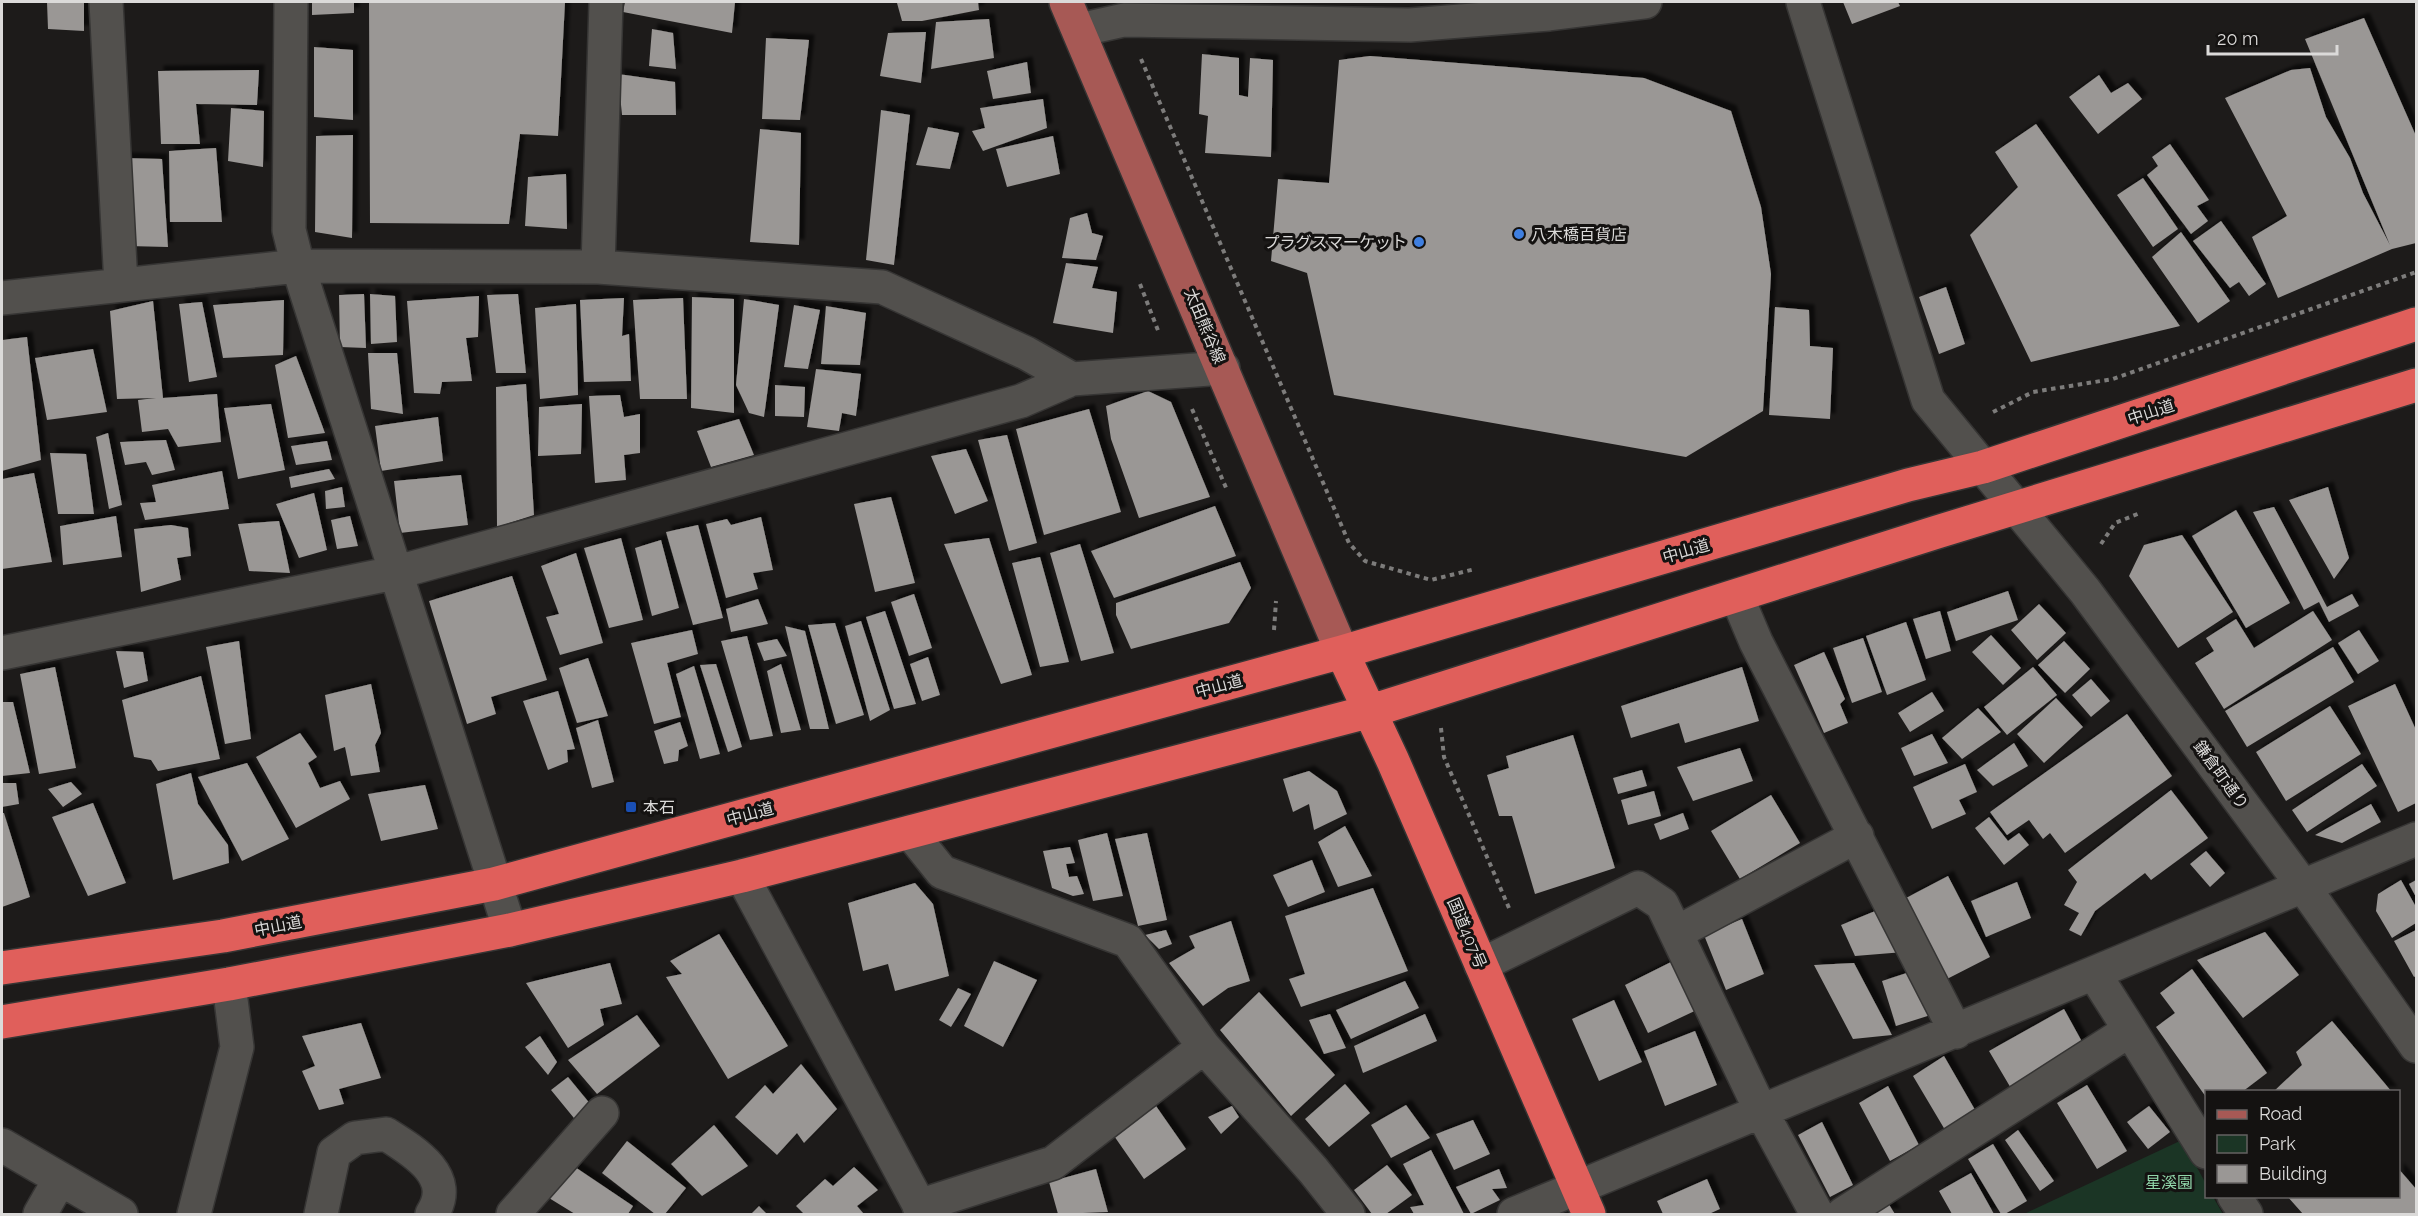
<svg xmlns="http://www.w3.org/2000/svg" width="2418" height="1216" viewBox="0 0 2418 1216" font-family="Raleway,'Noto Sans JP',sans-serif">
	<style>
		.green { fill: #1b3525 }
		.building { fill: #9a9795; filter: url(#shadow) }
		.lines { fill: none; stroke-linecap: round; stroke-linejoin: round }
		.minor-casing { stroke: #363534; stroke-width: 36 }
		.major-casing { stroke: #363534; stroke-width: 36 }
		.highway-casing { stroke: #363534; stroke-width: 36 }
		.path { stroke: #7d7c7b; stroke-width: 4; stroke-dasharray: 4.5 4.5; stroke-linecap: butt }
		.minor { stroke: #52504d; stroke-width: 33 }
		.major { stroke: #a75955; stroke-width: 33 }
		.highway { stroke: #e05f5b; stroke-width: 33 }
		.shop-dot { fill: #3f7fe0; stroke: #141211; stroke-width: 2 }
		.transit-dot { fill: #1a4fb4; stroke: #141211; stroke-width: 2 }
		.labels { text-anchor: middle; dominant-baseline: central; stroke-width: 6; stroke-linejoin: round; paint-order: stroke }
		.poi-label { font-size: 16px; fill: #dbdad9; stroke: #141211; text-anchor: start }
		.street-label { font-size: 16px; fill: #dbdad9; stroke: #141211 }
		.park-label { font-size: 16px; fill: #90d5a9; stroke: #141211 }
	</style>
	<defs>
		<filter id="shadow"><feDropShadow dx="5.5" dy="-5.5" stdDeviation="1.5" flood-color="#0009"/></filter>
	</defs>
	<rect width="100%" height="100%" fill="#1d1b1a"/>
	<path class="green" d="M2182 1140 2206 1184V1196L2213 1197 2223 1214H2024Z"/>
	<path class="building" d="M47 2H84V31L48 29Z
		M312 2H354V13L312 15Z
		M369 2H565L558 136 520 134 509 224 370 223Z
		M625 2H735L732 33 623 12Z
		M907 2H978L979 10 922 21H902L897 3Z
		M1843 2H1898L1900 6 1852 24Z
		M2364 18 2416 136V243L2392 249 2278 298 2252 237 2287 216 2225 98 2291 70 2310 68 2326 117 2350 158 2363 193 2390 245 2305 39Z
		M989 19 994 58 931 69 936 22Z
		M652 29 673 33 676 69 649 66Z
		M926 32 921 83 880 76 888 33Z
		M766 38 809 40 800 120 762 119Z
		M314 47 353 50V120L314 117Z
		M1202 54 1239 58V95L1248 97 1250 58 1273 60 1271 157 1205 153 1208 116 1199 114Z
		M1370 56 1644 78 1731 111 1761 207 1771 274 1763 411 1686 457 1334 395 1307 273 1271 261 1278 179 1329 183 1339 60Z
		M1027 62 1031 93 993 99 987 71Z
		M259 70 257 105 196 104 200 144H161L158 71Z
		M618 74 675 82 676 115H622Z
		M2099 75 2111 93 2128 83 2142 99 2098 134 2069 97Z
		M1043 99 1047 128 983 151 972 131 985 128 980 108Z
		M231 108 264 111 263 167 228 161Z
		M881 110 910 115 894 265 866 260Z
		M2036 124 2180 326 2031 362 1970 235 2018 187 1995 152Z
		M928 127 959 133 950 169 916 165Z
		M760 129 801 133 799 245 750 242Z
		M353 135 352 238 315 232 316 136Z
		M1053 136 1060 174 1007 187 996 149Z
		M2170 144 2209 200 2197 206 2208 221 2191 234 2147 175 2158 166 2152 157Z
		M216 148 222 222H170L169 151Z
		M123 158 162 159 168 247 128 246Z
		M566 174 567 229 525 226 528 177Z
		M2143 178 2178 229 2153 247 2117 195Z
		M1087 213 1092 233 1103 236 1096 260 1062 258 1070 218Z
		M2221 221 2266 284 2249 296 2239 282 2230 288 2193 241Z
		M2181 232 2230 301 2198 323 2152 257Z
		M1066 263 1098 267 1092 288 1117 292 1113 333 1053 323Z
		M1946 287 1965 344 1939 354 1919 297Z
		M364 294 366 348 340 347 339 295Z
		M370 294 395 296 397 342 371 344Z
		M518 294 526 373H496L487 295Z
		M479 296 478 337 466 338 472 381 442 382 440 394 414 393 407 301Z
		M692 297 734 299V413L691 408Z
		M624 298 622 336 629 334 631 381 584 382 580 300Z
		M683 298 687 399H640L633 300Z
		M744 299 779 305 764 417 749 413 736 385Z
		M284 300 283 355 223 358 213 305Z
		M153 301 163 398 217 394 221 442 178 447 168 429 142 432 138 400 156 398 117 399 110 311Z
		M202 302 217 377 189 382 179 304Z
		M576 304 578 395 540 399 535 308Z
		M794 305 820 310 808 369 784 367Z
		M826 306 866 313 860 365 821 364Z
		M1775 307 1809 310 1810 346 1833 348 1830 419 1769 415Z
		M27 337 41 460 2 471V340Z
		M93 349 107 412 47 420 35 358Z
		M368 353H397L403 414 371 409Z
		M296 356 325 433 288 438 275 365Z
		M816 369 861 374 856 416 842 413 839 431 807 427Z
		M526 384 534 515 497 527 496 387Z
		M775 385 805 387 804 417 775 416Z
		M1148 391 1171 402 1210 497 1139 518 1111 439 1106 406Z
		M620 395 624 417 640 414V453L624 455 626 480 595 483 589 396Z
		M271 404 285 470 238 479 224 408Z
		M582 404 581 454 538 456 539 407Z
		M1089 409 1121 512 1044 535 1016 429Z
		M438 417 443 461 381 471 375 426Z
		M739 419 754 455 711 467 697 431Z
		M108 433 122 505 109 509 96 437Z
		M1007 435 1037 543 1009 551 978 440Z
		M166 440 175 470 152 475 146 462 125 465 120 442Z
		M327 441 332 460 296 465 291 446Z
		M966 449 988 501 955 514 931 456Z
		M50 453 86 454 94 514H58Z
		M329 469 335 479 291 488 289 477Z
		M222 471 229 509 145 520 140 503 156 502 152 485Z
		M34 473 52 562 2 569V479Z
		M461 475 468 525 400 533 394 481Z
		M342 487 345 507 326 509 325 491Z
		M2328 487 2349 558 2334 579 2289 500Z
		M314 493 327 550 299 558 276 504Z
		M891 497 915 583 875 592 854 504Z
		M1215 506 1236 556 1114 598 1091 551Z
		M2274 507 2327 607 2352 594 2359 606 2329 622 2319 602 2304 610 2253 512Z
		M2236 510 2290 603 2246 628 2192 536Z
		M116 516 122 557 63 565 60 526Z
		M350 516 358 546 337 549 331 520Z
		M761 517 773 570 753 573 758 589 726 598 706 524 727 519 731 525Z
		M279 521 290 573 249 571 238 524Z
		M171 525 188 528 191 556 177 558 181 580 141 592 134 529Z
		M698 525 723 618 693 625 666 532Z
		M2182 535 2233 612 2178 648 2129 576 2144 545Z
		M621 538 643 620 609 628 584 548Z
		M989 538 1032 675 1001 684 944 544Z
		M661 540 679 608 652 616 635 548Z
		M1080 544 1114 653 1081 661 1050 553Z
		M576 553 603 643 560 655 546 617 559 614 541 566Z
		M1040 557 1069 662 1040 667 1012 563Z
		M1240 562 1251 588 1229 623 1131 649 1116 615V603Z
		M512 576 547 680 491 697 496 714 467 724 429 601Z
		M2008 591 2018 620 1956 641 1947 612Z
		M914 594 932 648 909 656 891 602Z
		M758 599 768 624 731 632 726 609Z
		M2039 604 2066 633 2037 660 2011 630Z
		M885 611 916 704 894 709 866 617Z
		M1940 611 1951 651 1926 659 1913 619Z
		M2313 611 2332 640 2224 709 2195 663 2214 651 2206 638 2236 619 2254 648Z
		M861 621 890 710 870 721 845 626Z
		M1906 622 1926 680 1887 695 1866 636Z
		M835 623 864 715 836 724 808 625Z
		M785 626 805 631 829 729H810Z
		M692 630 698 654 667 663 681 717 654 724 631 643Z
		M2359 630 2379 661 2358 674 2338 643Z
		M1991 635 2021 668 2003 685 1972 652Z
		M747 636 773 736 750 740 721 641Z
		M1863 638 1882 692 1852 703 1833 648Z
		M777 639 787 656 764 661 757 643Z
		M239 641 251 739 225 744 206 647Z
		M2064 641 2090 669 2065 693 2038 665Z
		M2333 647 2354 682 2247 747 2225 711Z
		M116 651 143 652 148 681 124 688Z
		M1824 652 1845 699 1840 704 1848 723 1824 733 1794 665Z
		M928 657 940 695 922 701 910 664Z
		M588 658 608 716 577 723 559 668Z
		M716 664 742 747 728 752 700 665Z
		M781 664 801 730 781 733 767 671Z
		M694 666 720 754 700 759 676 674Z
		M55 667 76 768 39 774 20 674Z
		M1742 667 1759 721 1685 743 1679 723 1631 738 1621 706Z
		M2033 667 2057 695 2007 735 1984 707Z
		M201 676 220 759 158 771 151 760 134 757 122 700Z
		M2091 679 2110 701 2091 717 2072 695Z
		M371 684 381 733 375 745 380 772 351 776 345 747 334 751 325 695Z
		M2395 684 2416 730V803L2398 812 2348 706Z
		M558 691 575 749 567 750 568 762 548 770 523 701Z
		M1932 692 1944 711 1910 732 1898 713Z
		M2056 698 2083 727 2044 763 2017 734Z
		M2 702H13L30 773 2 776Z
		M2330 706 2361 754 2286 801 2256 752Z
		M1978 708 2001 732 1962 759 1942 738Z
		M2127 714 2172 776 2065 853 2050 833 2043 839 2029 820 2007 835 1990 812Z
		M598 720 614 782 592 788 576 728Z
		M680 722 688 746 679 750 678 761 664 764 654 731Z
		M300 733 317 757 308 763 320 788 340 781 350 799 296 828 256 757Z
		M1932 734 1948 763 1914 776 1901 748Z
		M1573 735 1615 868 1535 894 1512 816H1499L1487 775 1509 768 1506 756Z
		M2014 743 2028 766 1993 786 1977 770Z
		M1740 748 1753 781 1693 801 1677 767Z
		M247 763 289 839 242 861 198 777Z
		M1965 764 1977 792 1959 800 1966 814 1932 829 1913 787Z
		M2362 764 2377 786 2307 832 2292 810Z
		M1642 770 1647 786 1618 794 1613 778Z
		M1309 771 1337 791 1347 814 1314 830 1309 804 1293 812 1283 779Z
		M191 773 198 804 228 845 229 863 173 880 156 784Z
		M71 782 82 794 63 807 48 789Z
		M2 783H16L19 804 2 807Z
		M425 785 438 829 381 841 368 794Z
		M2171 790 2208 838 2151 880 2145 873 2095 911 2081 936 2069 930 2079 913 2064 905 2077 882 2068 870Z
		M1654 791 1661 816 1628 825 1621 800Z
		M1771 795 1800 843 1740 879 1711 831Z
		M93 803 126 883 88 896 52 817Z
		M2371 804 2381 822 2342 843 2315 835Z
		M2 813H4L30 897 2 907Z
		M1683 813 1689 829 1660 840 1654 824Z
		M1989 817 2008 841 2019 833 2029 845 2004 865 1975 828Z
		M1345 826 1372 876 1338 887 1318 842Z
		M1107 833 1123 896 1093 901 1078 840Z
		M1147 833 1167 920 1138 926 1115 839Z
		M1070 847 1075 863 1066 864 1069 877 1077 876 1084 894 1073 896 1052 888 1043 851Z
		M2206 851 2225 873 2210 887 2190 864Z
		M1312 860 1325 892 1288 907 1273 875Z
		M1948 876 1990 957 1947 979 1906 898Z
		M2401 880 2416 907V923L2392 938 2376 911 2378 894Z
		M2416 880V897L2409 884Z
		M2017 882 2031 918 1986 937 1971 901Z
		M915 883 933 904 949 976 895 991 888 964 863 971 848 903Z
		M1373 888 1408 971 1301 1007 1289 979 1305 974 1285 916Z
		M1885 907 1904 952 1855 956 1841 925Z
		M1742 919 1764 974 1726 990 1704 935Z
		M1231 921 1250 981 1228 988 1203 1006 1169 963 1195 948 1189 936Z
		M1166 930 1172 944 1159 949 1145 935Z
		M2416 930V976L2414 977 2394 941Z
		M2265 932 2299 975 2243 1018 2197 960Z
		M719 934 788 1046 728 1079 666 977 682 974 670 961Z
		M1677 959 1701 1008 1648 1033 1625 985Z
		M994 961 1037 980 1003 1047 964 1026Z
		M610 963 622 1004 600 1009 604 1025 568 1048 526 983Z
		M1854 963 1892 1035 1853 1039 1814 965Z
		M1922 968 1937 1013 1896 1026 1882 981Z
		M2192 969 2267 1073 2242 1092H2206V1097L2156 1027 2175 1013 2160 993Z
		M1405 981 1419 1008 1351 1039 1336 1010Z
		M958 988 971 994 951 1027 939 1020Z
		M1259 992 1335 1075 1291 1116 1220 1030Z
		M1614 1000 1642 1062 1599 1081 1572 1019Z
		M2064 1009 2086 1049 2012 1090 1989 1051Z
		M1330 1014 1346 1048 1324 1054 1309 1020Z
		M1425 1014 1437 1041 1363 1073 1354 1046Z
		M637 1015 660 1046 597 1094 568 1060Z
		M2332 1021 2392 1092H2273L2302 1065 2296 1052Z
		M361 1023 381 1078 339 1089 344 1104 319 1110 302 1071 315 1066 302 1036Z
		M1695 1031 1717 1085 1665 1106 1644 1051Z
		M540 1036 557 1062 548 1075 525 1047Z
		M1944 1056 1982 1122 1951 1140 1913 1076Z
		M801 1064 837 1109 804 1143 797 1133 777 1155 735 1117 765 1085 773 1094Z
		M568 1077 596 1111 578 1123 551 1090Z
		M1345 1084 1370 1113 1329 1147 1305 1119Z
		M2087 1085 2127 1151 2097 1169 2057 1103Z
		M1888 1086 1919 1145 1890 1161 1859 1103Z
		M1406 1105 1430 1138 1391 1158 1371 1125Z
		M1156 1106 1186 1149 1144 1179 1112 1133Z
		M1232 1106 1239 1117 1221 1134 1208 1117Z
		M2149 1106 2170 1132 2148 1149 2127 1122Z
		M1473 1120 1490 1154 1454 1170 1436 1134Z
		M1822 1122 1853 1185 1830 1197 1798 1135Z
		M714 1125 748 1166 702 1196 671 1164Z
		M2018 1130 2054 1181 2040 1191 2005 1140Z
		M627 1141 686 1188 665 1214H655L602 1173Z
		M1993 1144 2027 1201 2005 1214H2001L1968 1159Z
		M1431 1150 1464 1214H1414L1410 1207 1424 1205 1403 1164Z
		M572 1165 633 1206 628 1214H575L549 1198Z
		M1387 1165 1412 1195 1386 1214H1372L1354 1190Z
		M854 1167 878 1190 857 1206 864 1214H804L796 1206 825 1179 833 1186Z
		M2398 1168 2416 1189V1214H2303L2287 1196H2398Z
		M1096 1169 1108 1212 1058 1214 1049 1182Z
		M1499 1169 1507 1188 1492 1189 1500 1200 1471 1214 1456 1187Z
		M1971 1173 1994 1214H1952L1939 1191Z
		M1707 1179 1720 1209 1709 1214H1663L1657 1201Z
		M1888 1203 1895 1214H1871Z
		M759 1206 767 1214H751Z"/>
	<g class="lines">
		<defs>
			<path id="minor" d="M106 2 121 285
				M291 2 289 230 298 266 510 930
				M1803 2 1928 400 2085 591 2303 886 2416 1046
				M1079 30 1124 20 1410 25 1549 14 1645 2
				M598 267 606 2
				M2 298 298 266 598 267 882 287 1026 353 1072 379
				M1737 597 1756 642 1956 1032
				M2 653 394 573 1021 401 1072 379 1223 368
				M910 832 942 872 1128 941 1204 1047 1313 1170 1348 1214
				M742 876 924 1214
				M1676 933 1857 836
				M1481 965 1638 888 1662 904 1761 1111 1817 1214
				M2130 1030 2206 1152
				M2 1145 121 1214
				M2234 1196 2246 1214
				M919 1206 1053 1163 1204 1047
				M40 1214 60 1179
				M194 1214 237 1047 229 984
				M321 1214 334 1153 355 1138 386 1134C415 1152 456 1177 432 1214
				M513 1214 602 1113
				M1514 1214 2416 839
				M1843 1214 2130 1030 2095 975"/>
			<path id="major" d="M1066 2 1342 652"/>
			<path id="highway" d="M1342 652 1393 761 1589 1214
				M2 968 223 936 494 884 1342 652 1908 485 1983 467 2416 324
				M2 1022 229 984 510 930 742 876 1371 711 1937 532 2416 385"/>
		</defs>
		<use href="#minor" class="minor-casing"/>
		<use href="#major" class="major-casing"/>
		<use href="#highway" class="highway-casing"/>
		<path class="path" d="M1141 59 1349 543 1365 561 1431 580 1475 569
			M1140 284 1159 333
			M1192 409 1227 490
			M1993 412 2033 392 2113 379 2416 272
			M2101 544 2115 523 2140 513
			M1274 630 1276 601
			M1441 728 1444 757 1509 908"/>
		<use href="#minor" class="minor"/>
		<use href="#major" class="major"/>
		<use href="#highway" class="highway"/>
	</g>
	<g class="shop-dot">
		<circle cx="1519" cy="234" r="6"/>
		<circle cx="1419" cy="242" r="6"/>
	</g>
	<rect class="transit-dot" x="625" y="801" width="12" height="12" rx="3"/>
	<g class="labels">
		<g class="poi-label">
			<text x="1531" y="234">八木橋百貨店</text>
			<text x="1407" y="242" text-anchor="end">プラグスマーケット</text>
			<text x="643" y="807">本石</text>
		</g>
		<g class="street-label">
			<text transform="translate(1205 326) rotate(67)">太田熊谷線</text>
			<text transform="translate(2151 412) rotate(-18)">中山道</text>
			<text transform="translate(1686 551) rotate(-16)">中山道</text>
			<text transform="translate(1219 686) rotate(-15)">中山道</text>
			<text transform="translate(2221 775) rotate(54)">鎌倉町通り</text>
			<text transform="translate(750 814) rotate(-15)">中山道</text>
			<text transform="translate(278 926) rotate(-11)">中山道</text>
			<text transform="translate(1467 933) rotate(67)">国道407号</text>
		</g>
		<g class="park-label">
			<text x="2169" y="1182">星溪園</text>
		</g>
	</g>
	<rect width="2418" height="1216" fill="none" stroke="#dbdad9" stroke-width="6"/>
	<rect x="2205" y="1090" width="195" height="108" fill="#141211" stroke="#646261" stroke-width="1.5"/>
	<rect x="2217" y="1110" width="30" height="9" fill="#a75955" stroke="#646261" stroke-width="1.5"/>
	<text x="2259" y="1120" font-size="18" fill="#dbdad9">Road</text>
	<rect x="2217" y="1135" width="30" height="18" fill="#1b3525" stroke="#646261" stroke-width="1.5"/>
	<text x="2259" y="1150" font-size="18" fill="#dbdad9">Park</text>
	<rect x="2217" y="1165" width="30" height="18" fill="#9a9795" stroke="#646261" stroke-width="1.5"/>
	<text x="2259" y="1180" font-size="18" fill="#dbdad9">Building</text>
	<path d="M2208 45v9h129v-9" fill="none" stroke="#dbdad9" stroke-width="3"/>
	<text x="2217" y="45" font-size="18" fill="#dbdad9" stroke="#141211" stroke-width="4.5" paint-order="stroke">20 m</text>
</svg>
